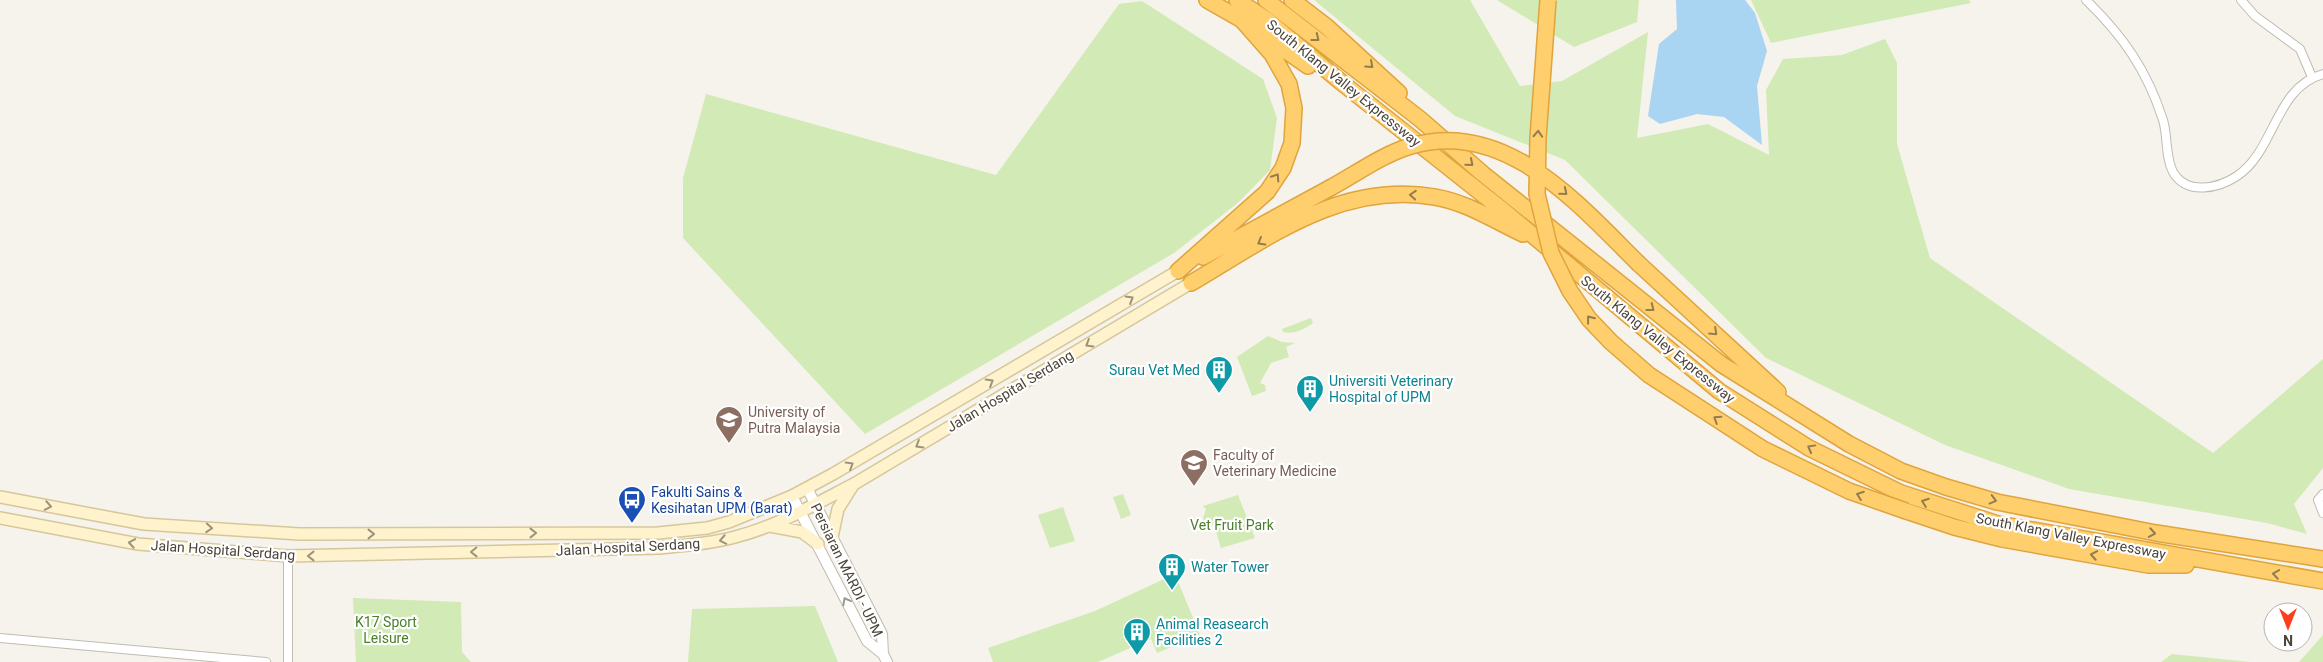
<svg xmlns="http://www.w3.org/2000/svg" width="2323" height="662" viewBox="0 0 2323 662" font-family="Roboto,sans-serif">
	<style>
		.green { fill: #d2eab5 }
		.water { fill: #a9d4f2 }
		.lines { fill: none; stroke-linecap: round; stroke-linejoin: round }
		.minor-casing { stroke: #c2bbae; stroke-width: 10 }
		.tertiary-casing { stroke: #c2bbae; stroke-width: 12 }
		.secondary-casing { stroke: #d6c79b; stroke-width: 14 }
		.motorway-casing { stroke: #e0a43c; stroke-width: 18 }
		.minor { stroke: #fff; stroke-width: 8 }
		.tertiary { stroke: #fff; stroke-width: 10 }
		.secondary { stroke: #fff3cd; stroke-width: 11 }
		.motorway { stroke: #ffcf6e; stroke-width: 15 }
		.motorway-bridge-casing { stroke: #e0a43c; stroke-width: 18; stroke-linecap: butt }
		.motorway-bridge { stroke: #ffcf6e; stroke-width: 15 }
		.oneway { stroke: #937c4e }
		.oneway2 { stroke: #9c937c }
		.oneway3 { stroke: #9c9892 }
		.labels { text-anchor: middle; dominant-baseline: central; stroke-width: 4.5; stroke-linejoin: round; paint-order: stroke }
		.street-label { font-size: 14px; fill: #4b4439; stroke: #fff }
		.culture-label { font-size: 14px; fill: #0d838f; stroke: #fff; text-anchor: start }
		.education-label { font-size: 14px; fill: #785e54; stroke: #fff; text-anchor: start }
		.transit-label { font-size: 14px; fill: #164399; stroke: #fff; text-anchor: start }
		.park-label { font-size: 14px; fill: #4a7f2a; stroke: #fff }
	</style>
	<rect width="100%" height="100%" fill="#f6f3ec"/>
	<path class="green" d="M1314 0H1470L1520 86 1562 81 1648 32 1637 138 1708 124 1769 155 1766 90 1783 59 1842 55 1885 39 1897 63V144L1930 258 2213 453 2323 359V468L2294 504 2307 534 2267 523 2069 489 1945 445 1766 358 1565 160 1455 116Z
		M1497 0H1639L1637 22 1574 47Z
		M1751 0H1969L1971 3 1771 43Z
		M1142 1 1263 79 1277 118 1270 170 1239 202 1174 253 865 434 683 238V178L706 94 996 175 1119 4Z
		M1311 318 1313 323C1306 329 1292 335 1283 332L1282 329Z
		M1268 336 1282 342 1295 343 1286 347 1289 357 1271 363 1260 383 1265 385 1266 391 1252 396 1237 357Z
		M1123 494 1131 515 1121 519 1113 497Z
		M1238 495 1255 538 1221 548 1214 525 1206 526 1203 518 1206 509 1203 506Z
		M1063 507 1075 541 1050 548 1038 515Z
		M1175 574 1200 635 1157 653 1151 639 1098 662H993L988 648 1095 611Z
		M353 598 461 602 462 652 471 662H356Z
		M815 606 838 662H688L692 609Z
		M2323 635V662H2299Z
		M2172 654 2250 662H2161Z"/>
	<path class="water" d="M1676 0H1745L1755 13 1767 51 1757 86 1762 145 1724 117 1697 114 1660 124 1648 116 1659 44 1677 29Z"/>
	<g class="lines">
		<defs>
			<path id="minor" d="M2086 0C2123 36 2147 70 2163 120 2168 136 2165 157 2173 172 2187 196 2219 188 2237 176 2275 151 2275 87 2323 74
				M2241 0 2255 16 2300 49 2312 77
				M2323 494 2318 500 2323 513
				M0 638 266 662
				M288 662V556"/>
			<path id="tertiary" d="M807 488 882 634 883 654 887 662
				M792 496 867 641 883 654"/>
			<path id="secondary" d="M0 497 144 524 299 534 658 533 707 528 729 522 792 496 833 474 1178 271
				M0 518 138 544 288 556 660 548C685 545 711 544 735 537 778 526 815 504 854 484L1191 283
				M770 526 802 532 818 544
				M832 537 838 509 853 485"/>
			<path id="motorway" d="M1207 0 1242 20 1308 66
				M1237 0 1267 20 1341 82 1505 212 1719 391 1809 448 1901 493 1998 524 2323 581
				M1266 0 1420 119 1483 174 1721 364 1849 444 1901 471 1946 487 1997 502 2156 533 2323 559
				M1292 0 1327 27 1399 93
				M1203 257 1330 188
				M1639 264 1778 392
				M1178 271 1267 192 1283 168 1292 143 1294 108 1289 84 1272 54 1242 20
				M1191 283C1268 238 1340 181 1435 197 1466 202 1495 221 1523 234
				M1906 511 1954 527 2002 539 2148 565H2186"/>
		</defs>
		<use href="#minor" class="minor-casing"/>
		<use href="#tertiary" class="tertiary-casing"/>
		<use href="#secondary" class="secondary-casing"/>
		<use href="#motorway" class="motorway-casing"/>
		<use href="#minor" class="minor"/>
		<use href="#tertiary" class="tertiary"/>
		<use href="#secondary" class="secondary"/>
		<use href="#motorway" class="motorway"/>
		<defs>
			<path id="motorway-bridge" d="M1548 0 1538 138 1537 194 1551 253 1570 291 1589 319 1611 342 1649 375 1763 449 1849 491 1906 511
				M1330 188C1356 174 1383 154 1411 146 1506 118 1579 205 1639 264"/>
		</defs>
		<use href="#motorway-bridge" class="motorway-bridge-casing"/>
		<use href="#motorway-bridge" class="motorway-bridge"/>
	</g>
	<defs><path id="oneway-chevron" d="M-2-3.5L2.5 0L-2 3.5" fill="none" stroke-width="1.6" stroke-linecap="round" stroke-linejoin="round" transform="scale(1.25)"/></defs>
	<g class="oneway">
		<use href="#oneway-chevron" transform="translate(1316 38) rotate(38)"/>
		<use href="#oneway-chevron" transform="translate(1370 65) rotate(42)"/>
		<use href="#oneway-chevron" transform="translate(1538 134) rotate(-87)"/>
		<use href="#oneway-chevron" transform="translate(1470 163) rotate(41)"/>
		<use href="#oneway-chevron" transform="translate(1276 177) rotate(-57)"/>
		<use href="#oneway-chevron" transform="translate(1564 192) rotate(40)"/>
		<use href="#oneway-chevron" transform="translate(1413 195) rotate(-176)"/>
		<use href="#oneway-chevron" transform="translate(1261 242) rotate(150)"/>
		<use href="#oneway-chevron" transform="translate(1651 308) rotate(38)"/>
		<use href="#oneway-chevron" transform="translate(1590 319) rotate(-128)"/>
		<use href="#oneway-chevron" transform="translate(1714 332) rotate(43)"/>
		<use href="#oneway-chevron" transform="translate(1717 419) rotate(-147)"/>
		<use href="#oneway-chevron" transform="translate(1811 448) rotate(-151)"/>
		<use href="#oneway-chevron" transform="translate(1860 495) rotate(-160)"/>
		<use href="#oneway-chevron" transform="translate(1993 500) rotate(15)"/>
		<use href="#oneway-chevron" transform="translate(1925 502) rotate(-160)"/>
		<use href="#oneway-chevron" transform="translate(2152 533) rotate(10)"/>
		<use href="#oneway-chevron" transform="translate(2094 555) rotate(-170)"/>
		<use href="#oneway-chevron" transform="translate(2276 574) rotate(-171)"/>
	</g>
	<g class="oneway2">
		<use href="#oneway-chevron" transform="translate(1130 299) rotate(-31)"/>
		<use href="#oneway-chevron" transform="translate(1089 344) rotate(149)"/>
		<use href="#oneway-chevron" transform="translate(990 382) rotate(-31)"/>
		<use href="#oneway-chevron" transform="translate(919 445) rotate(149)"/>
		<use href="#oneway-chevron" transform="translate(850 465) rotate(-31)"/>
		<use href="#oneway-chevron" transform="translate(48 506) rotate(11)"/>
		<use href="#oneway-chevron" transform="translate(209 528) rotate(4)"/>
		<use href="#oneway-chevron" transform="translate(533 533)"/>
		<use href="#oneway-chevron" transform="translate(371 534)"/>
		<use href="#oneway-chevron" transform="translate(723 540) rotate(169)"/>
		<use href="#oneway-chevron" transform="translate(132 543) rotate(-170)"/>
		<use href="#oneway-chevron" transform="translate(474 552) rotate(179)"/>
		<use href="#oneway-chevron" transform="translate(311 556) rotate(180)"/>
	</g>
	<use class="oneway3" href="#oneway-chevron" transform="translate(846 601) rotate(-118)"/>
	<defs>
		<symbol id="building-pin" viewBox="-11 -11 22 30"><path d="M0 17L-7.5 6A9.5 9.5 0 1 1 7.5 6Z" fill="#0f9aa8" stroke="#fff"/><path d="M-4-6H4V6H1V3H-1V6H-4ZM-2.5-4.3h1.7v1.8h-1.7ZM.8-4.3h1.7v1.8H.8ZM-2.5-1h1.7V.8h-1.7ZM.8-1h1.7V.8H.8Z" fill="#fff"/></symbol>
		<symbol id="university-pin" viewBox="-11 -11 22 30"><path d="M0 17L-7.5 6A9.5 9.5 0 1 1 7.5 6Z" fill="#8d6e63" stroke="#fff"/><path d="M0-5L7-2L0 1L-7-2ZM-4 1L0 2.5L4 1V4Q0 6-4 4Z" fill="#fff"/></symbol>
		<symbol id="bus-pin" viewBox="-11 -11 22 30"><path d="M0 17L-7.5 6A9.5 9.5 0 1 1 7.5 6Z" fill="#1a4fb4" stroke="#fff"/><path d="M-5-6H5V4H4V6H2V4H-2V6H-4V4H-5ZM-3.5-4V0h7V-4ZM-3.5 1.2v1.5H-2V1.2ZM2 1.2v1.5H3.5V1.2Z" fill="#fff"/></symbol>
	</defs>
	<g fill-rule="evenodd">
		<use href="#building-pin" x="1203" y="354" width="32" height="43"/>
		<use href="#building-pin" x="1294" y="373" width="32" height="43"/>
		<use href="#university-pin" x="713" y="404" width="32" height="43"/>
		<use href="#university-pin" x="1178" y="447" width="32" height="43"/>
		<use href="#bus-pin" x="616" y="484" width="32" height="43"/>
		<use href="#building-pin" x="1156" y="551" width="32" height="43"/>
		<use href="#building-pin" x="1121" y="616" width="32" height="43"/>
	</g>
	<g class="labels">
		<g class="street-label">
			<text transform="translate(1344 83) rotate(39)">South Klang Valley Expressway</text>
			<text transform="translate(1658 339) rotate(39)">South Klang Valley Expressway</text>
			<text transform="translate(1010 391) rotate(-31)">Jalan Hospital Serdang</text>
			<text transform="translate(2071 536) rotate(11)">South Klang Valley Expressway</text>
			<text transform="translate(628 547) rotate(-3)">Jalan Hospital Serdang</text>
			<text transform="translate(223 550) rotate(4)">Jalan Hospital Serdang</text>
			<text transform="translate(847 570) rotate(64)">Persiaran MARDI - UPM</text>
		</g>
		<g class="culture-label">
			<text x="1200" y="370" text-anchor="end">Surau Vet Med</text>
			<text x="1329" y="381">Universiti Veterinary<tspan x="1329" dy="16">Hospital of UPM</tspan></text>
			<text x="1191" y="567">Water Tower</text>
			<text x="1156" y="624">Animal Reasearch<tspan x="1156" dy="16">Facilities 2</tspan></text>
		</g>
		<g class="education-label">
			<text x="748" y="412">University of<tspan x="748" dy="16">Putra Malaysia</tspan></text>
			<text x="1213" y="455">Faculty of<tspan x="1213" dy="16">Veterinary Medicine</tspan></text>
		</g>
		<g class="transit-label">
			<text x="651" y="492">Fakulti Sains &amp;<tspan x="651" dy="16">Kesihatan UPM (Barat)</tspan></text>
		</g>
		<g class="park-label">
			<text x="1232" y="525">Vet Fruit Park</text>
			<text x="386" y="622">K17 Sport<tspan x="386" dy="16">Leisure</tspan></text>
		</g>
	</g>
	<g transform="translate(2288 627) rotate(180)"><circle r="24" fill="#ffffff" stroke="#b7b4b0"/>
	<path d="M0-4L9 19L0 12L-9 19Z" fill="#fc3f1d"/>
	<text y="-8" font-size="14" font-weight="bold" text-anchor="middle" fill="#4b4439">N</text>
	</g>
</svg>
